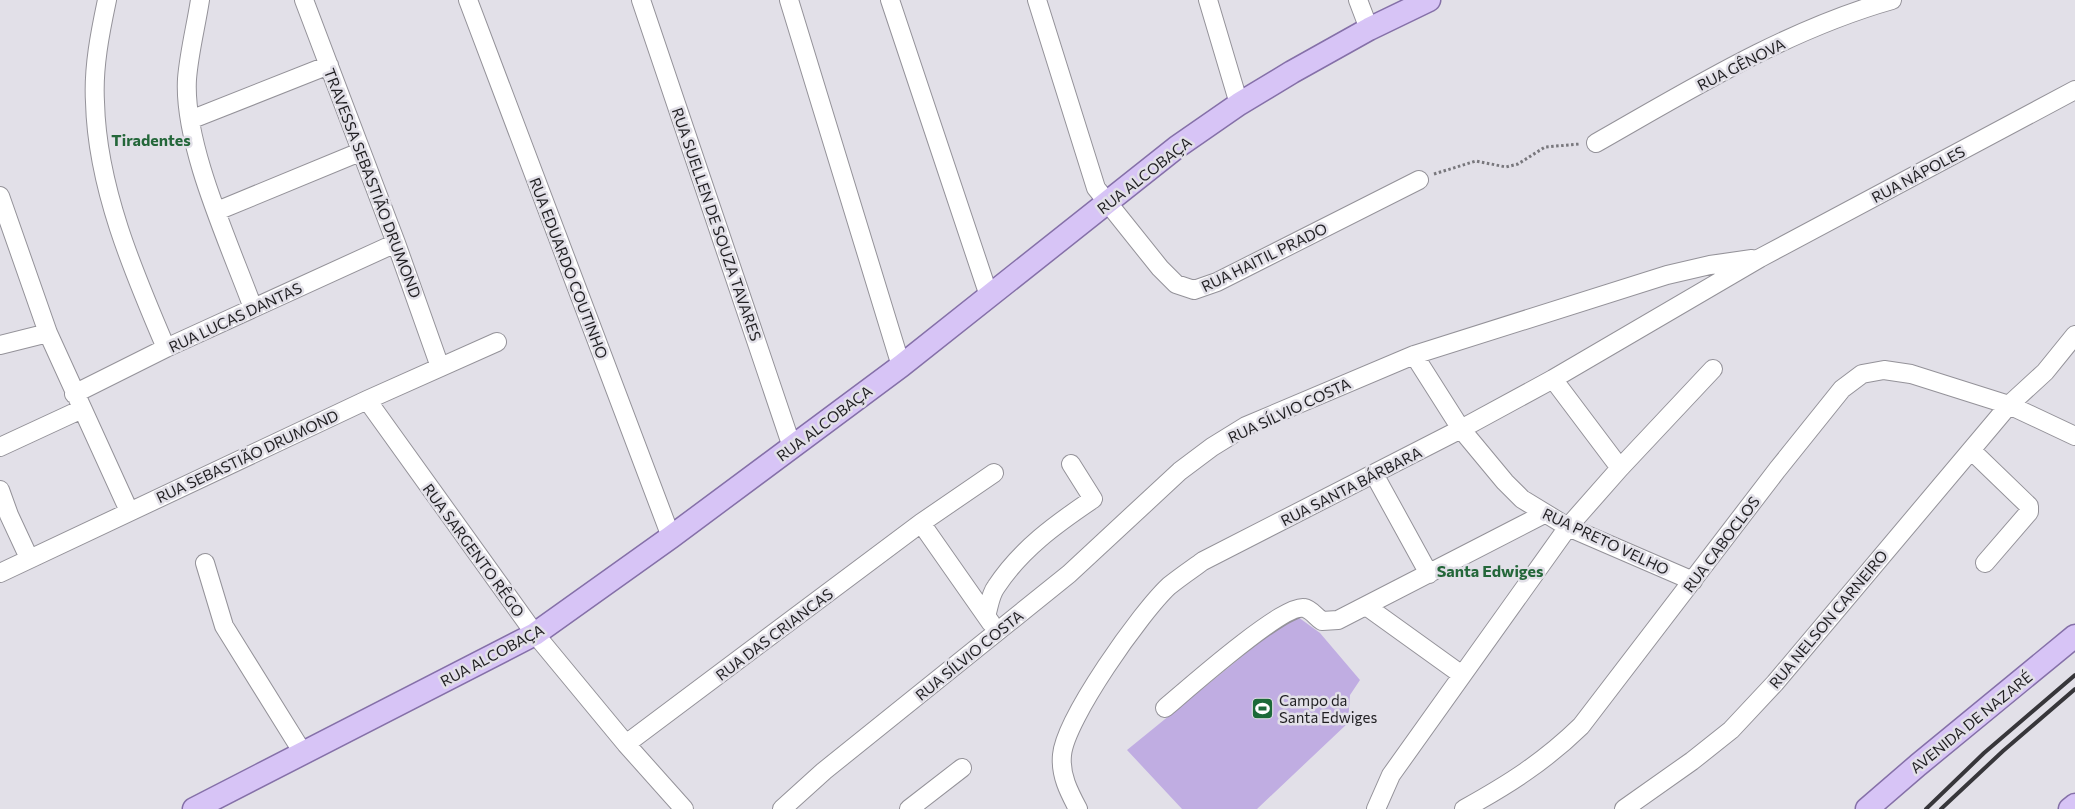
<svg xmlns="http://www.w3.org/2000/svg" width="2075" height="809" viewBox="0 0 2075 809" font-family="Commissioner,sans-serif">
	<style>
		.green { fill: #c0ade2 }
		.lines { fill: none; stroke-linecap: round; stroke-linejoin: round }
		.minor-casing { stroke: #949299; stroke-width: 20 }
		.major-casing { stroke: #8570a8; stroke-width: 25 }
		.path { stroke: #78777c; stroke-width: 3; stroke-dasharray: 2.5 2.5; stroke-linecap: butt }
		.minor { stroke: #fff; stroke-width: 18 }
		.major { stroke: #d7c4f6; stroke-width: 22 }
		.rail { stroke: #37363a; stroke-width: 4 }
		.labels { text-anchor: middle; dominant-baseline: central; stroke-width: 5; stroke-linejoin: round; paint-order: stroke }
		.street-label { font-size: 15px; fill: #201f22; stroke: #e2e0e8 }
		.poi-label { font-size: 15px; fill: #201f22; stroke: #e2e0e8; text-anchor: start }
		.neighbourhood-label { font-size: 16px; font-weight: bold; fill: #24673a; stroke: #e2e0e8 }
	</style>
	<rect width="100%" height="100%" fill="#e2e0e8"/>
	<path class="green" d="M1298 617 1320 633 1360 680 1350 695 1348 723 1257 809H1182L1127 750 1266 637Z"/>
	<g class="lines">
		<defs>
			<path id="minor" d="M107 0C100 33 93 68 95 102 97 187 133 271 166 348
				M200 0C196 26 189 53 187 79 183 145 230 245 253 308
				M304 0 396 243 440 367
				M468 0 671 537
				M641 0 792 447
				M789 0 901 366
				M890 0 989 296
				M1037 0 1096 188 1160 268 1176 284 1194 290 1217 282 1419 180
				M1208 0 1239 104
				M1358 0 1369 29
				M190 120 329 65
				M1596 143C1691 89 1786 30 1892 0
				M0 196 48 333 129 511
				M217 211 360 152
				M0 345 48 333
				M1414 355 1461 429 1505 482 1522 499 1568 527 1693 581
				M1553 379 1620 468
				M74 394 166 348 396 243
				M367 400 535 634 626 744 684 809
				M0 447 82 409
				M1971 450 2029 506V512L1985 563
				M1374 474 1429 574
				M0 490 9 515 29 558
				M921 523 991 623
				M205 563 224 626 303 753
				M0 573 367 400 497 342
				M1366 606 1462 675
				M986 616C989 607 990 595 996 587 1021 549 1056 524 1093 499L1071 464
				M1165 708C1185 691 1283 604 1304 608 1311 609 1316 617 1322 621L1338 620 1544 514
				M626 744 921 523 994 473
				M782 809 824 771 1069 574 1180 471 1212 447 1246 426 1414 355 1667 275 1710 265 1752 259
				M909 809 962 768
				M1078 809C1069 792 1060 775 1062 755 1065 719 1141 612 1169 586 1180 577 1192 569 1203 561L1461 429 1553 379 1760 258 2075 90
				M1376 809 1391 775 1568 527 1620 468 1713 369
				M1464 809C1509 784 1544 762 1581 726L1777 470 1842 389 1862 374 1884 370 1911 374 2009 405 2075 436
				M1624 809 1692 761 1731 730 1775 683 2009 405 2045 372 2075 335"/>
			<path id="major" d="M194 809 535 634 671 537 901 366 1177 147 1239 104 1292 72 1369 29 1429 0
				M1867 809 1918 765 2075 636
				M2070 809 2075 805"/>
		</defs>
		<use href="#minor" class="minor-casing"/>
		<use href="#major" class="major-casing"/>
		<path class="path" d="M1434 174 1476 161 1506 167 1518 164 1545 147 1580 144"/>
		<use href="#minor" class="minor"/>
		<use href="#major" class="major"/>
		<path class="rail" d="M1926 809 1984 753 2075 675
			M1941 809 2003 751 2075 689"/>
	</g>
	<defs>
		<symbol id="stadium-square" viewBox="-11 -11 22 22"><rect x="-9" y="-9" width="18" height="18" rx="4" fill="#1c6938" stroke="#e2e0e8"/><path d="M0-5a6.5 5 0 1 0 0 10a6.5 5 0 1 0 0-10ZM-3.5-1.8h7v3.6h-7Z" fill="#fff"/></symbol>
	</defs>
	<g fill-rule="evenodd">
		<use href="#stadium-square" x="1250" y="696" width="25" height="25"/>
	</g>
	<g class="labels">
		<g class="street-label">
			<text transform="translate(1741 64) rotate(-27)">RUA GÊNOVA</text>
			<text transform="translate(1918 174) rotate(-28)">RUA NÁPOLES</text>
			<text transform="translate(1144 175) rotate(-38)">RUA ALCOBAÇA</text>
			<text transform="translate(373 183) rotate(69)">TRAVESSA SEBASTIÃO DRUMOND</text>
			<text transform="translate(717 224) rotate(71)">RUA SUELLEN DE SOUZA TAVARES</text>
			<text transform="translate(1264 257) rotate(-26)">RUA HAITIL PRADO</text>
			<text transform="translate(569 268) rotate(69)">RUA EDUARDO COUTINHO</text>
			<text transform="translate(235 317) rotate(-25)">RUA LUCAS DANTAS</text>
			<text transform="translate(1289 410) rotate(-25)">RUA SÍLVIO COSTA</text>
			<text transform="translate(824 423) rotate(-37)">RUA ALCOBAÇA</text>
			<text transform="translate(247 456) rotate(-25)">RUA SEBASTIÃO DRUMOND</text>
			<text transform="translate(1351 486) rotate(-27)">RUA SANTA BÁRBARA</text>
			<text transform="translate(1606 541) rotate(25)">RUA PRETO VELHO</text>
			<text transform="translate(1721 544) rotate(-53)">RUA CABOCLOS</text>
			<text transform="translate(474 550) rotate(54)">RUA SARGENTO RÊGO</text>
			<text transform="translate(1828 619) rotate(-50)">RUA NELSON CARNEIRO</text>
			<text transform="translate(774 634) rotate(-37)">RUA DAS CRIANCAS</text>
			<text transform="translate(492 655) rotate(-28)">RUA ALCOBAÇA</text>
			<text transform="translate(969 655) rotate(-39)">RUA SÍLVIO COSTA</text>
			<text transform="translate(1971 722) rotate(-39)">AVENIDA DE NAZARÉ</text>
		</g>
		<g class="poi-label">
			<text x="1279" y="700">Campo da<tspan x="1279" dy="17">Santa Edwiges</tspan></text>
		</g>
		<g class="neighbourhood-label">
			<text x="151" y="139">Tiradentes</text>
			<text x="1490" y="570">Santa Edwiges</text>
		</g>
	</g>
</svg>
